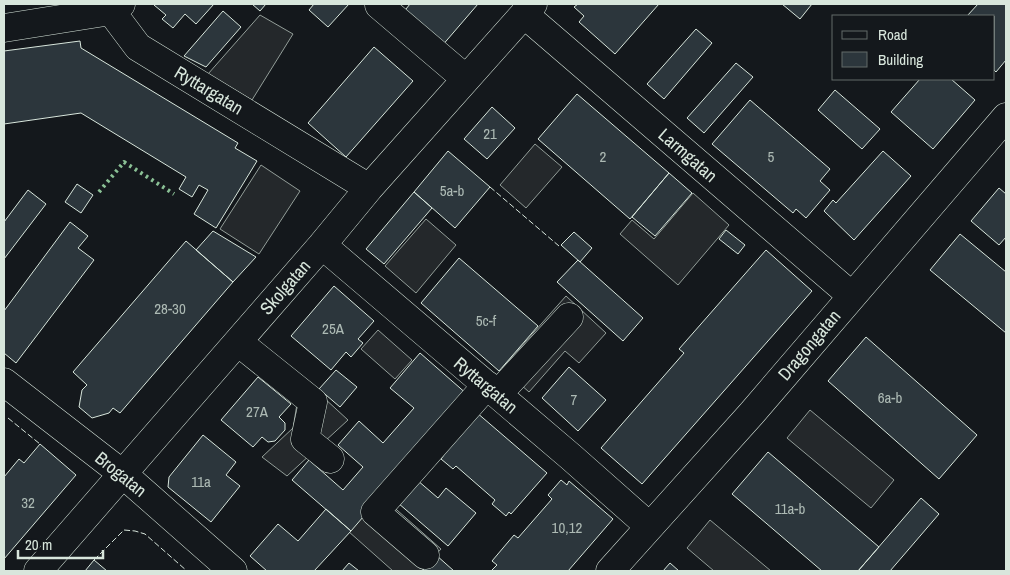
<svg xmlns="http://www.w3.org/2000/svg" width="1010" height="575" viewBox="0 0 1010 575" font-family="'Archivo Narrow',sans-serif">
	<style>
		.parking { fill: #24282b; stroke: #939e99 }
		.building { fill: #2c363c; stroke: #d8e6dc }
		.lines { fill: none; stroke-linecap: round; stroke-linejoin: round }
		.minor-casing { stroke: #d8e6dc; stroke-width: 29 }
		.minor { stroke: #14181c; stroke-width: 28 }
		.hedge { stroke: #8ac095; stroke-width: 4; stroke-dasharray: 2.5 4; stroke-linecap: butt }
		.fence { stroke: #d8e6dc; stroke-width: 1; stroke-dasharray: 6 2.5; stroke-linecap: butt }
		.labels { text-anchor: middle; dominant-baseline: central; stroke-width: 4; stroke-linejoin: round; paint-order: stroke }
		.number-label { font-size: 15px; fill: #adbab4 }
		.street-label { font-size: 18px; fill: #d8e6dc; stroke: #14181c }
	</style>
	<rect width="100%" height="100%" fill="#14181c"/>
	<path class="parking" d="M260 15 293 34 252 100 208 74Z
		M535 144 562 167 526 208 500 185Z
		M261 165 300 191 259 254 220 229Z
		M693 193 729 225 678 285 620 234 632 220 654 239Z
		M426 219 456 245 416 293 385 266Z
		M566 296 606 333 579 363 565 351 529 392 502 368Z
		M378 330 412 360 395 379 361 349Z
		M311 386 348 420 287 476 262 457 293 428 297 404Z
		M810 410 894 480 871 508 787 438Z
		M380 495 441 549 421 571H393L348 531Z
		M710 520 771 571H714L687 548Z"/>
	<path class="building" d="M156 4H214L196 24 185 14 173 28 162 19 166 15 154 5Z
		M252 4H266L260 11Z
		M314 4H349L328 27 309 10Z
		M410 4H478L441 47 402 14Z
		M578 4H659L615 54 579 22 584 16 574 7Z
		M782 4H812L800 19Z
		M978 4H1006V60L996 72 994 70V16H967Z
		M223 11 241 27 206 67 184 56Z
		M696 29 712 43 664 99 647 84Z
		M80 41 81 48 238 143 235 148 257 161 216 228 194 214 208 190 199 185 192 197 179 189 186 177 81 113 4 124V51Z
		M374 47 413 81 346 157 308 123Z
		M736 63 753 77 704 133 687 118Z
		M920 79H951L975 100 933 149 891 112Z
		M835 90 880 129 862 149 818 110Z
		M577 94 669 173 630 219 538 139Z
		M750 100 830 169 820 181 830 190 806 218 796 209 793 213 712 144Z
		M492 107 515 128 487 159 464 139Z
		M448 151 490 187 455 228 414 192Z
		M883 151 911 176 854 240 824 211 833 200 836 203Z
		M669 173 692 193 655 236 632 217Z
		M77 184 93 195 81 213 65 202Z
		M999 188 1006 194V237L999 245 971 221Z
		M28 190 46 204 4 259V222Z
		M414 192 432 208 384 264 366 249Z
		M70 222 88 236 78 248 94 260 16 363 4 353V311Z
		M726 230 745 245 738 254 719 239Z
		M213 231 256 257 233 282 196 250Z
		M574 232 592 248 580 262 561 245Z
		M960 234 1006 272V333L930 270Z
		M186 241 233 282 120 413 113 408 109 413 92 418 79 407 82 390 87 385 73 372Z
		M766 250 812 291 642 484 601 448 684 353 679 349Z
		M459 258 538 326 499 371 421 303Z
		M578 260 643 318 623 341 557 282Z
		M334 286 374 321 358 339 363 343 351 357 346 352 331 370 291 336Z
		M866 337 977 435 939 479 828 381Z
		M420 353 468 395 351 531 292 480 309 460 343 490 363 467 338 445 359 421 383 443 414 408 390 388Z
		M569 367 606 400 578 431 542 398Z
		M336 370 357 387 340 407 319 389Z
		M258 377 291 404 279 417 285 423V430L275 441 268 442 262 437 253 447 221 420Z
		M476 412 547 473 511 514 509 512 506 516 492 504 495 500 456 466 453 469 441 459 444 455 441 452Z
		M203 435 236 462 226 475 240 486 211 522 168 487 169 477Z
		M40 444 76 475 4 559V477L19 459 24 463Z
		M768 452 879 547 858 571H822L732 494Z
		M417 480 438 498 446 488 476 513 448 546 398 503Z
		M561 480 567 485 569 481 613 519 568 571H491L497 565 492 561 514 535 518 538 552 499 548 495Z
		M921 498 939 514 890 571H858Z
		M326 509 351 531 314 571H267L250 556 278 524 298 541Z
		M436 555 454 571H422Z
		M94 560 107 571H85Z
		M349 563 359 571H342Z
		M670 563 679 571H663Z"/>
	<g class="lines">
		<defs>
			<path id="minor" d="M381 4 379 5 466 79
				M111 11 138 47 369 188
				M524 14 852 296
				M4 28 111 11 121 4
				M322 245 571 457 649 526
				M238 342 313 402 305 439 330 459
				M4 382 124 475 233 571
				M498 394 569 317
				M425 555 375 512 487 385
				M38 571 322 245 369 188 533 4
				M610 571 752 413 1006 117"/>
		</defs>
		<use href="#minor" class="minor-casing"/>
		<use href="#minor" class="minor"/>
		<path class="hedge" d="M99 192 124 162 174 194"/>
		<path class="fence" d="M490 187 559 246
			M8 418 40 444
			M94 560 124 530 135 531 145 534 187 571"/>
	</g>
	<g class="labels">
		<g class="number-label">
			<text x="490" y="133">21</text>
			<text x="603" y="156">2</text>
			<text x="771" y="156">5</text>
			<text x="452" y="190">5a-b</text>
			<text x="170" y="308">28-30</text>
			<text x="486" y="320">5c-f</text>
			<text x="333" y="328">25A</text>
			<text x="890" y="397">6a-b</text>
			<text x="574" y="399">7</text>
			<text x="257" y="411">27A</text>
			<text x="201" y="481">11a</text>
			<text x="28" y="502">32</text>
			<text x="790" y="508">11a-b</text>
			<text x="567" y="527">10,12</text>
		</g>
		<g class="street-label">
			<text transform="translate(209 90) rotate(31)">Ryttargatan</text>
			<text transform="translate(688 155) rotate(41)">Larmgatan</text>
			<text transform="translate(285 287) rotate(-49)">Skolgatan</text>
			<text transform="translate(809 345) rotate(-50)">Dragongatan</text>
			<text transform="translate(486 385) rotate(40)">Ryttargatan</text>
			<text transform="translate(121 474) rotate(39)">Brogatan</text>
		</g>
	</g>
	<rect width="1010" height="575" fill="none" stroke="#d8e6dc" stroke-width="10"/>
	<rect x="832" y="15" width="162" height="65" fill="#14181c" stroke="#626a69"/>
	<rect x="842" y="31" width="25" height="8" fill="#14181c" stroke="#626a69"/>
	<text x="878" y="40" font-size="15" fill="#d8e6dc">Road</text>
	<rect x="842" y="52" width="25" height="15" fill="#2c363c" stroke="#626a69"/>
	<text x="878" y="65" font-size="15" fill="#d8e6dc">Building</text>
	<path d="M18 550v8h85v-8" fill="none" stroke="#d8e6dc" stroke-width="2.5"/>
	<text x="25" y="550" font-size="15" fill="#d8e6dc" stroke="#14181c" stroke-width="4" paint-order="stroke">20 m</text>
</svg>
